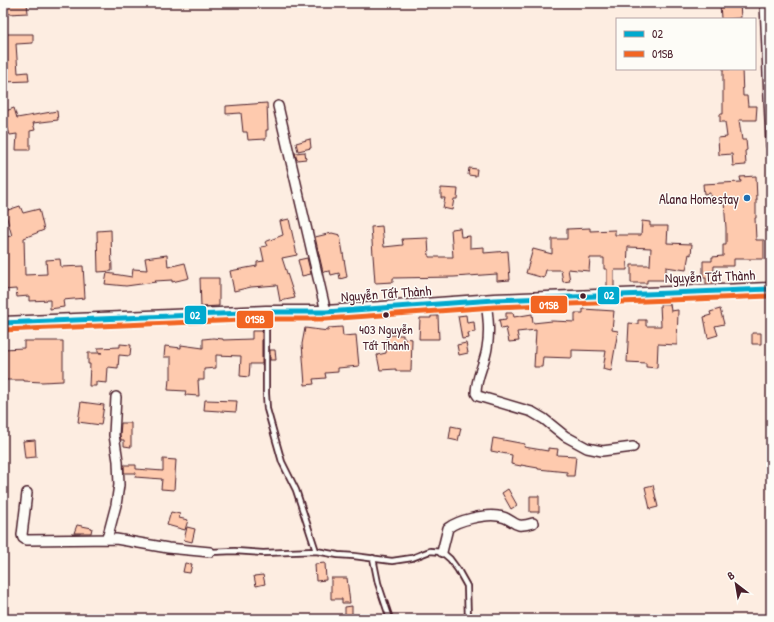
<svg xmlns="http://www.w3.org/2000/svg" width="774" height="622" viewBox="0 0 774 622" font-family="'Patrick Hand',sans-serif">
	<style>
		.building { fill: #fecaae; stroke: #4a1f2b }
		.lines { fill: none; stroke-linecap: round; stroke-linejoin: round }
		.lane-casing { stroke: #4a1f2b; stroke-width: 8 }
		.street-casing { stroke: #4a1f2b; stroke-width: 12 }
		.secondary-casing { stroke: #4a1f2b; stroke-width: 15 }
		.lane { stroke: #fdfcf7; stroke-width: 4.5 }
		.street { stroke: #fdfcf7; stroke-width: 9 }
		.secondary { stroke: #fdfcf7; stroke-width: 12 }
		.bus-1-casing { stroke: #fdfcf7; stroke-width: 8 }
		.bus-2-casing { stroke: #fdfcf7; stroke-width: 8 }
		.bus-1 { stroke: #00a9ce; stroke-width: 5 }
		.bus-2 { stroke: #f26522; stroke-width: 5 }
		.poi-dot { fill: #1f6fb2; stroke: #fdfcf7; stroke-width: 1.5 }
		.bus-dot { fill: #4a1f2b; stroke: #fdfcf7; stroke-width: 1.5 }
		.labels { text-anchor: middle; dominant-baseline: central; stroke-width: 3; stroke-linejoin: round; paint-order: stroke }
		.bus-label { font-size: 13px; fill: #4a1f2b; stroke: #fdfcf7 }
		.poi-label { font-size: 14px; fill: #4a1f2b; stroke: #fdfcf7; text-anchor: end }
		.street-label { font-size: 14px; fill: #4a1f2b; stroke: #fdfcf7 }
		.line-badge { stroke: #fdfcf7; stroke-width: 1.5 }
		.badge-label { font-size: 11px; text-anchor: middle; font-weight: bold; fill: #fff }
	</style>
	<rect width="100%" height="100%" fill="#fdede1"/>
	<filter id="ink" filterUnits="userSpaceOnUse"><feTurbulence type="fractalNoise" baseFrequency=".025" numOctaves="2"/><feDisplacementMap in="SourceGraphic" scale="8" xChannelSelector="R" yChannelSelector="G"/><feConvolveMatrix kernelMatrix="1 2 1 2 8 2 1 2 1" color-interpolation-filters="sRGB"/></filter>
	<g filter="url(#ink)">
		<path class="building" d="M7 3H27L28 13 8 14Z
			M720 3H740L741 18 721 19Z
			M3 34H33V43L16 44 18 73 28 72 29 81 4 82Z
			M723 69H742L743 96H747L748 106H757L756 120H739L742 140H746L747 150 745 151 746 165 733 166 732 154 719 155 718 138 727 137 725 122H720V114H723Z
			M267 103 268 130H266V139L248 140 247 132H243L241 113 226 114V106Z
			M14 108 17 118 57 111 58 120 33 123 35 130 30 131V150H16L17 134 10 135 3 114V112Z
			M310 139 311 148 298 151 296 143Z
			M305 152 306 159 297 160 295 153Z
			M469 168 477 169 476 176 468 175Z
			M756 176 757 200H756V218H755L756 240H764V259H734V266H714L713 284H706V278H703V261H712V257L723 256V245H726V228L724 201 711 203 710 193 704 194 703 184 741 182 740 177Z
			M441 188 458 189 457 199H454L452 210 443 208 445 198H441Z
			M20 206 23 213 39 209 44 230 24 238 25 275 47 274 46 260 60 259 61 267 83 266 85 298 63 300 64 307 50 309V300L29 301V296L17 297 16 289 3 290V266H5L4 237 12 236 5 211Z
			M289 219 297 255 282 258 295 298 280 301 277 285 251 287 234 291 230 271 257 266V262L264 261 261 247 267 246 265 242 283 235 280 221Z
			M642 221 650 222V226H668L667 243 692 244 691 255 689 254 686 270 666 267V280H647V283H631V265H650L651 248 628 247 627 270H614V288H607V269H604V258H590L589 271 568 269 570 281 563 282 561 270H546L544 278 526 273 533 249 552 254V239H567V229L590 228V231L615 230V235H641Z
			M382 226 384 247 403 245 402 239 428 238 429 257H453L451 229 460 228 461 237 470 236V248L484 247V253L508 251 510 280 497 281V274L454 277 393 278V282L375 283 371 227Z
			M111 230 112 271 98 272 97 231Z
			M332 233 340 235 347 277 340 279 339 273 331 275 330 271 323 272 315 237Z
			M167 255 168 267 185 263 189 278 172 282V280L155 281 156 282 126 286 105 284 107 273 132 277 133 269 147 270 145 258Z
			M307 258 311 274 302 276 298 260Z
			M200 278H219V306L201 307Z
			M660 304H670L671 311 678 310 677 345 658 344 657 368 646 367V363L627 362 629 323 638 324V320H646V326H661Z
			M583 309 614 311 612 330 618 331 611 371 603 369 606 351 572 350V358L543 357 542 367H534L536 330 517 332 519 341 509 342 506 328 501 329 499 320 506 319V313H513L514 317 532 314 533 323 552 321 575 322V313H583Z
			M720 309 724 324 715 326 718 335 708 338 704 317 711 315 710 312Z
			M466 315 467 323 474 322 475 332 468 333 469 338 462 339 458 316Z
			M431 316H438L439 339H419L420 318H431Z
			M342 327 343 336 356 335 359 366 338 368V372L325 373 326 378 313 379 314 384 305 385 302 344 305 328 328 331V328Z
			M252 331H262V364H250L249 377 240 376 241 356 216 355V368L204 369V380H198L199 396 185 395 186 391 168 390 169 379H171V357H164L165 346 181 348V345L203 348V339L213 338 223 339V340L252 339Z
			M752 333H761V344H752Z
			M387 335H403V338L412 339 411 371H396V369L380 370 377 355 386 353Z
			M24 341H63V381L42 382 24 381V380H3V349L24 348Z
			M466 343 468 353 459 355 457 345Z
			M120 344 131 345 130 356 119 355 118 368 108 367 107 383 96 382V386H89L90 364H88V353H102L98 352V348L120 347Z
			M270 350H275L276 360H270Z
			M205 400 237 401 236 412 204 410Z
			M81 402 104 405 101 425 78 422Z
			M121 423H131V447L124 446V440H121L120 435Z
			M451 426 461 428 458 441 449 439Z
			M493 438 525 444 524 447 548 451V448L558 449 557 455 576 456 574 476H567V472L538 469V468L521 465V466L511 464 512 455 491 451Z
			M35 440 36 457 25 458 23 441Z
			M163 459 176 460 174 490 161 489 162 479 135 477 136 473H124V465H136V469L163 471Z
			M653 485 658 507 650 509 645 487Z
			M508 489 517 505 511 509 502 493Z
			M530 496H539V512H530Z
			M171 512 180 514 179 518 188 520 185 530 167 525Z
			M77 525 92 528 91 533H74Z
			M187 527 195 529 192 542 184 540Z
			M185 563 192 564 190 573 183 572Z
			M325 563 326 580 316 581 315 564Z
			M263 575 265 584 256 586 254 576Z
			M331 578H347L350 603H342V599H331Z
			M352 606V617L345 618V607Z"/>
		<g class="lines">
			<defs>
				<path id="lane" d="M266 312V394L267 409 282 462 296 490 316 551
					M210 552 235 551 263 553 316 551 338 555 354 556 392 561 412 558 430 551 442 552 450 559 458 570 467 586 468 619
					M373 558 378 583 390 619"/>
				<path id="street" d="M765 3 771 145
					M278 106 326 312
					M486 301C488 317 490 332 487 348 485 363 476 377 476 393L478 396 532 412 544 419 565 436 587 448 602 451 633 447
					M27 493 22 535 23 538 26 540 116 539 168 548 210 552
					M107 539 116 505 119 485 118 461 114 435 116 397
					M442 552 448 528C458 520 485 514 498 516 516 518 510 530 533 523"/>
				<path id="secondary" d="M3 323 266 312H326L494 300 771 289"/>
			</defs>
			<use href="#lane" class="lane-casing"/>
			<use href="#street" class="street-casing"/>
			<use href="#secondary" class="secondary-casing"/>
			<use href="#lane" class="lane"/>
			<use href="#street" class="street"/>
			<use href="#secondary" class="secondary"/>
			<defs>
				<path id="bus-1" d="M3 323 266 312H326L494 300 771 289"/>
				<path id="bus-2" d="M3 330 266 319H326L494 307 771 296"/>
			</defs>
			<use href="#bus-1" class="bus-1-casing"/>
			<use href="#bus-2" class="bus-2-casing"/>
			<use href="#bus-1" class="bus-1"/>
			<use href="#bus-2" class="bus-2"/>
		</g>
	</g>
	<circle class="poi-dot" cx="747" cy="198" r="4"/>
	<g class="bus-dot">
		<circle cx="583" cy="296" r="3.5"/>
		<circle cx="386" cy="315" r="3.5"/>
	</g>
	<g class="labels">
		<g class="bus-label">
			<text x="386" y="329">403 Nguyễn<tspan x="386" dy="16">Tất Thành</tspan></text>
		</g>
		<g class="poi-label">
			<text x="739" y="198">Alana Homestay</text>
		</g>
		<g class="street-label">
			<text transform="translate(710 276) rotate(-2)">Nguyễn Tất Thành</text>
			<text transform="translate(386 293) rotate(-4)">Nguyễn Tất Thành</text>
		</g>
	</g>
	<g class="line-badge">
		<rect x="597" y="286" width="23" height="19" rx="4" fill="#00a9ce"/>
		<rect x="530" y="295" width="38" height="19" rx="4" fill="#f26522"/>
		<rect x="184" y="305" width="23" height="20" rx="4" fill="#00a9ce"/>
		<rect x="236" y="310" width="38" height="19" rx="4" fill="#f26522"/>
	</g>
	<g class="badge-label">
		<text x="609" y="299">02</text>
		<text x="549" y="309">01SB</text>
		<text x="195" y="319">02</text>
		<text x="255" y="323">01SB</text>
	</g>
	<rect width="774" height="622" fill="none" stroke="#fdfcf7" stroke-width="16"/>
	<rect x="8" y="8" width="758" height="606" fill="none" stroke="#4a1f2b" stroke-width="1.5" filter="url(#ink)"/>
	<rect x="616" y="18" width="140" height="52" fill="#fdfcf7" stroke="#b5a4a5"/>
	<rect x="624" y="31" width="20" height="6" fill="#00a9ce" stroke="#b5a4a5"/>
	<text x="652" y="38" font-size="12" fill="#4a1f2b">02</text>
	<rect x="624" y="51" width="20" height="6" fill="#f26522" stroke="#b5a4a5"/>
	<text x="652" y="58" font-size="12" fill="#4a1f2b">01SB</text>
	<g transform="translate(736 584) rotate(329)" stroke="#fdfcf7" stroke-width="3" paint-order="stroke">
	<path d="M0-3L7 15L0 10L-7 15Z" fill="#4a1f2b"/>
	<text y="-6" font-size="11" font-weight="bold" text-anchor="middle" fill="#4a1f2b">B</text>
	</g>
</svg>
